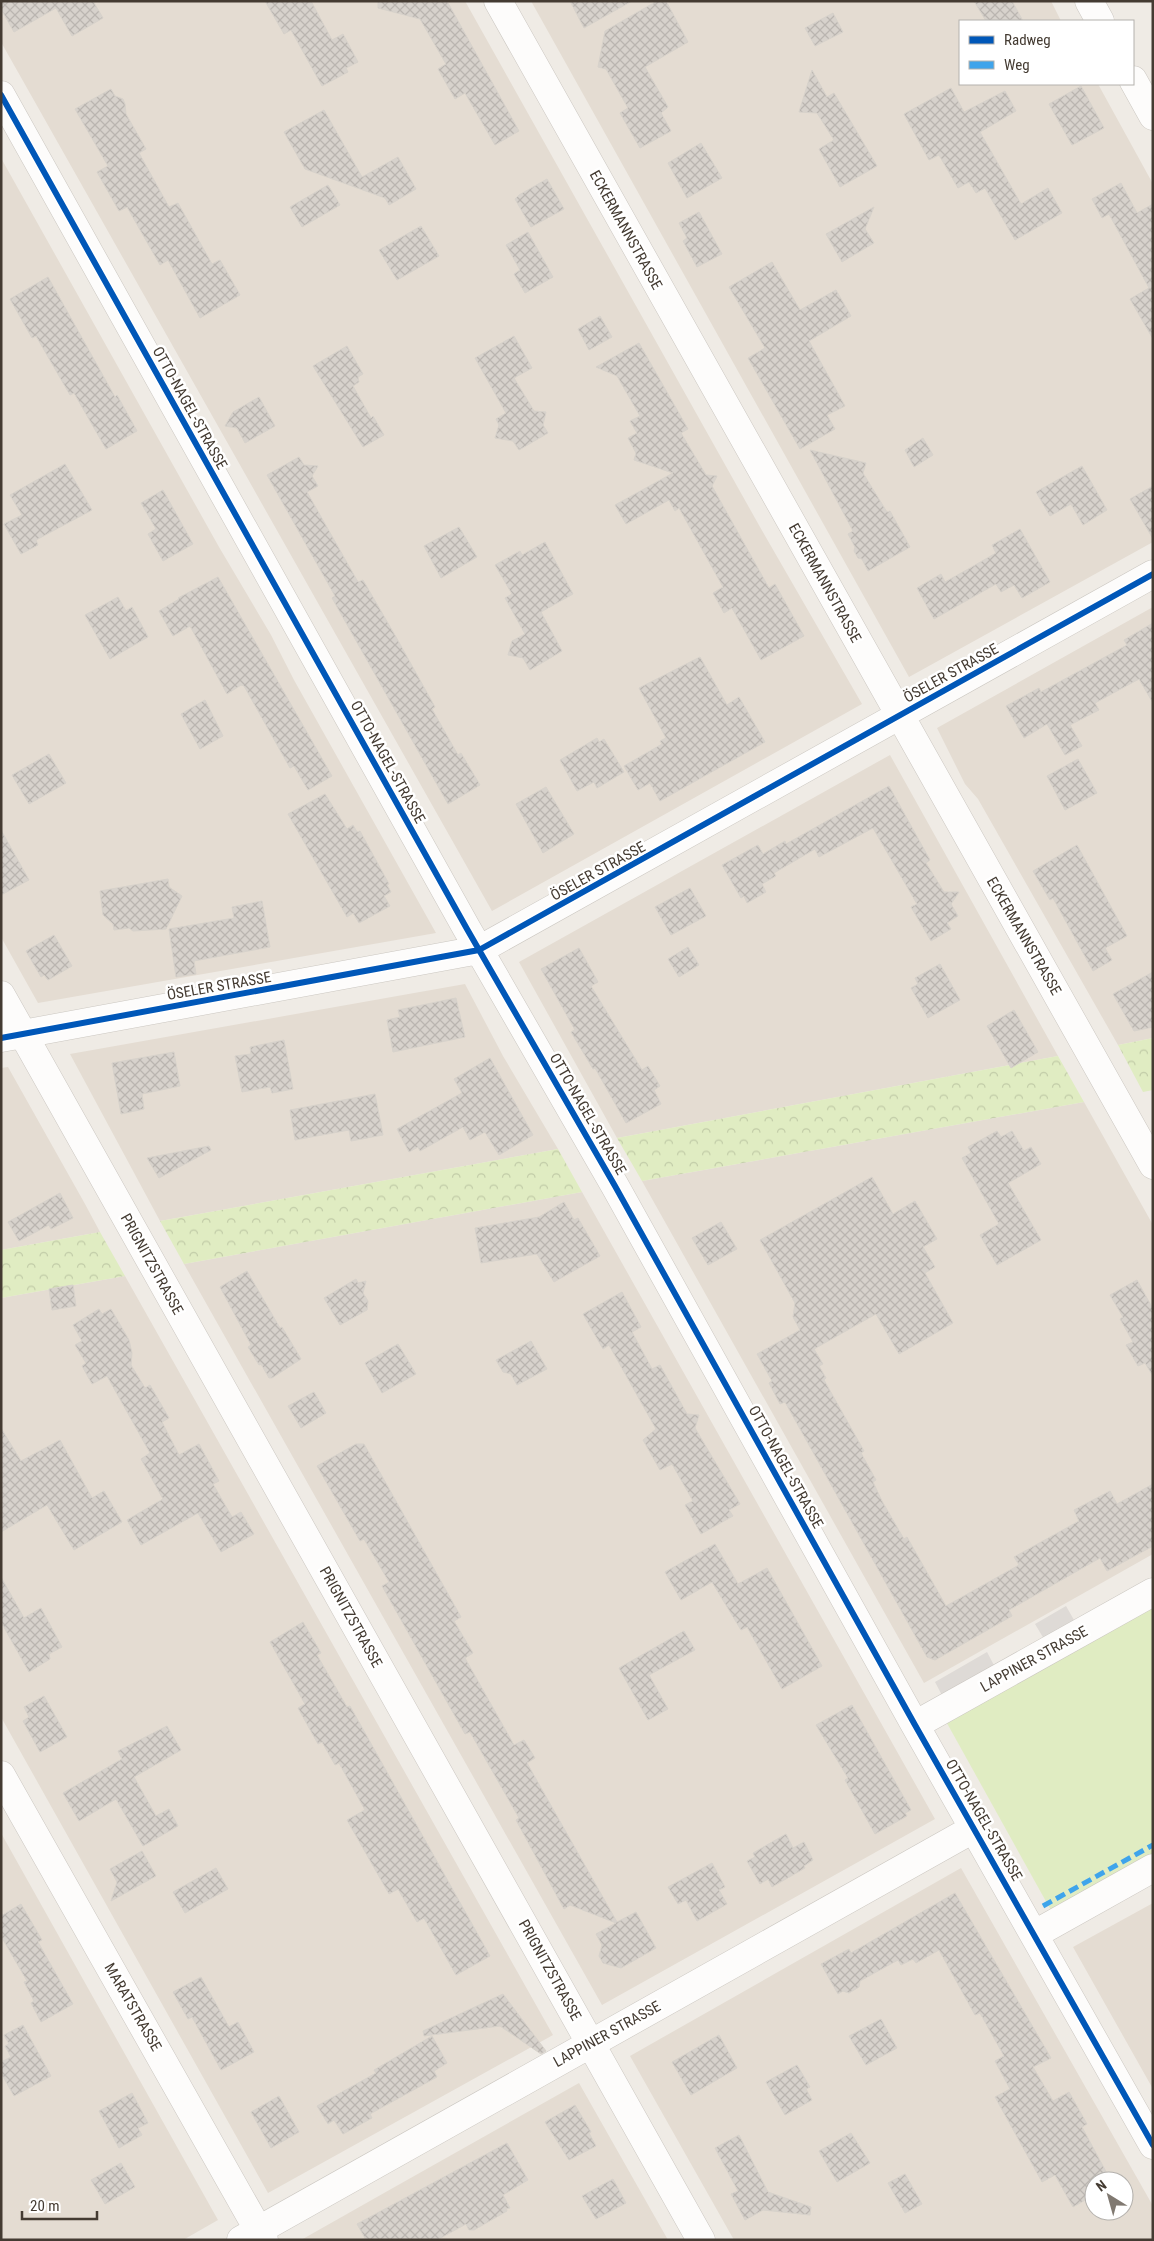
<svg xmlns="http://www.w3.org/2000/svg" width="1154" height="2241" viewBox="0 0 1154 2241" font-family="'Roboto Condensed',sans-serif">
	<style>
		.residential { fill: #e4dcd2; fill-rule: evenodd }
		.grass { fill: #e0ecc2 }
		.forest { fill: url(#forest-crowns) }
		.parking { fill: #dedad6 }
		.building { fill: url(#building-cross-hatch); stroke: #d7d2cb }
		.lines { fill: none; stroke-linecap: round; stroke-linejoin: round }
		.minor-casing { stroke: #cbc7c1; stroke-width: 29 }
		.minor { stroke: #fdfcfb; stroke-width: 28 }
		.quiet { stroke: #3fa4eb; stroke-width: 5; stroke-dasharray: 10 5; stroke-linecap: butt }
		.cycleway-casing { stroke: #fff; stroke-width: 9 }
		.cycleway { stroke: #0057b8; stroke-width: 6 }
		.labels { text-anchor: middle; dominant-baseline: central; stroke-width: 5; stroke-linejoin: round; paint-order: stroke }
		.street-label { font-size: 15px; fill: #443b32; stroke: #fff }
	</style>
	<defs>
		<pattern id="forest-crowns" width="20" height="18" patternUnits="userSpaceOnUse" patternTransform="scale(1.25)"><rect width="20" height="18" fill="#e0ecc2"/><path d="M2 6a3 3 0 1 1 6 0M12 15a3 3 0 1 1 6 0" fill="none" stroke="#c1cba7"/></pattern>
		<pattern id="building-cross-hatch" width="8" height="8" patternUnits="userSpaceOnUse" patternTransform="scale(1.25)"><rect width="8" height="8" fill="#d7d2cc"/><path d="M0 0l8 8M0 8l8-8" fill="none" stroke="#bab5b0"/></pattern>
	</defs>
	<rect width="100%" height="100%" fill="#efebe5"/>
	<path class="residential" d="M1 1H465L760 527 862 704 492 911 1 42Z
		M531 1H1051L1061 21H960V84H1098L1153 184V542L909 677Z
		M1 158 219 547 271 635 294 680 436 933 38 1003 1 937Z
		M1153 607V1038L1118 1045 978 799 965 784 937 728Z
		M890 755 1058 1056 617 1138 519 962Z
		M465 984 503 1056 558 1149 160 1221 70 1054Z
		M8 1067 85 1204 100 1232 1 1250V1068Z
		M1084 1102 1153 1225V1554L924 1683 642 1181Z
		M582 1192 935 1819 602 2005 184 1264Z
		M125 1276 553 2035 268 2193 1 1717V1298Z
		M1 1833 218 2220 183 2240H1Z
		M961 1868 1153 2206V2240H734L630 2056ZM1094 2181H1124V2211H1094Z
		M1153 1903V2089L1073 1947Z
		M579 2083 668 2240H301L384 2193Z"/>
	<path class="grass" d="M1153 1601V1858L1053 1914 943 1716Z"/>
	<path class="forest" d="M1153 1038V1090L1143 1092 1118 1045Z
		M1058 1056 1084 1102 642 1181 617 1138Z
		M558 1149 582 1192 184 1264 160 1221Z
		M100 1232 125 1276 1 1298V1250Z"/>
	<path class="parking" d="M1066 1606 1078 1627 1047 1644 1035 1624Z
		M987 1652 997 1671 945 1701 935 1682Z"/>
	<path class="building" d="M1 1H93L103 18 72 36 56 8 14 32 1 9Z
		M265 1H311L332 40 343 34 358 62 346 68 348 72 322 86 291 30 284 34Z
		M378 1H447L519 131 495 145 465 93 455 99 438 69 446 64 420 19 378 8Z
		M570 1H632L584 28Z
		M657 1H666L688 42 645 67 668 107 661 113 671 131 640 148 620 113 628 108 606 69 598 67 605 31Z
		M974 1H1012L1023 21H986Z
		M833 13 843 32 815 46 805 28Z
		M812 70 827 97 834 93 877 166 840 187 819 149 834 140 817 113 799 112Z
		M1081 86 1104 128 1072 145 1049 104Z
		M951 88 964 112 1005 91 1016 111 980 132 1021 204 1048 188 1062 213 1015 240 985 188 976 193 969 182 958 188 939 155 929 160 904 114Z
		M111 89 115 96 123 99 125 104 126 114 146 149 139 153 169 207 178 203 212 264 220 260 240 295 200 318 168 260 160 265 127 207 119 211 97 172 108 166 75 109Z
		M324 110 362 177 398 157 416 189 389 205 385 198 305 169 284 132Z
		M701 143 722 178 687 198 668 163Z
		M547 179 564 209 531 227 515 199 519 195Z
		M1121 183 1137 213 1153 204V339L1130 299 1149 288 1109 214 1102 218 1092 199Z
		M328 185 340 205 302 227 290 207Z
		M874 207 865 229 874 243 842 262 826 234Z
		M699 212 722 254 697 267 683 241 687 238 679 223Z
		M421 226 439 256 397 280 379 250Z
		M528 232 553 277 525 293 514 274 520 270 506 245Z
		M772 262 800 310 836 290 851 316 809 341 845 406 827 415 835 429 800 449 748 358 765 348 729 287Z
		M48 277 115 397 117 395 137 431 106 449 74 393 70 395 36 336 32 338 10 299Z
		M600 316 612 337 589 350 578 329Z
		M514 336 532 368 514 378 534 411 546 412 543 425 548 433 519 450 513 441 495 438 499 425 496 419 506 413 475 358Z
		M639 343 688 429 681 433 706 475 717 476 712 486 717 495 769 588 775 584 804 636 761 660 732 608 724 613 713 593 723 587 679 508 675 511 669 500 626 524 615 505 673 473 634 460 636 453 628 438 637 433 630 421 640 416 617 376 596 367Z
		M347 346 363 374 358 377 359 382 353 386 371 418 373 416 384 435 363 447 313 366Z
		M259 397 275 426 245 443 237 428 225 426 233 412Z
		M923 438 933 455 914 467 905 450Z
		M810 450 866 463 863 473 887 512 890 511 910 547 868 571 862 559 858 558 854 551 855 547 848 534 853 531Z
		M299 457 304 465 318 466 312 476 318 486 307 492 358 582 363 580 396 637 435 707 432 709 458 755 461 753 480 785 448 804 332 598 335 596 267 475Z
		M65 464 92 510 36 540 38 545 21 554 4 524 22 515 10 495Z
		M1082 466 1107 510 1083 525 1071 504 1050 516 1036 492Z
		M1153 486V539L1130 499Z
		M163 490 193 544 163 561 148 534 156 529 141 503Z
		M459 527 477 557 441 578 424 546Z
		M1020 529 1050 582 1022 598 1014 585 1001 592 996 584 934 619 917 588 941 574 945 582 970 568 996 553 992 545Z
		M545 542 573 594 541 612 562 651 530 670 523 658 508 655 512 641 525 634 505 598 512 594 495 565 520 551 522 555Z
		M218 577 332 776 308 790 294 766 290 768 244 686 241 685 227 694 190 626 173 636 159 611 179 599 178 598Z
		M118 597 126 611 132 607 148 637 110 659 85 615Z
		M1153 623V703L1139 679 1095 703 1099 710 1070 725 1082 746 1065 755 1047 724 1024 738 1006 706 1039 688 1041 692 1127 645 1124 640Z
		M700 657 727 705 739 697 765 742 660 801 650 783 638 790 624 766 662 744 660 741 666 738 639 688Z
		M205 700 223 736 200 749 181 714Z
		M597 738 599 742 604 739 624 772 597 788 594 782 577 791 560 760Z
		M49 754 66 783 29 804 12 775Z
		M1078 759 1097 793 1065 810 1047 776Z
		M889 786 930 860 926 863 944 892H959L951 904 958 916 947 923 951 929 931 941 911 907 917 904 873 828 819 857 815 849 774 873 776 876 762 884 766 892 747 903 744 896 741 898 722 865 758 845 763 854 785 841 786 844Z
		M546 787 574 834 543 853 516 804Z
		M325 794 347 829 353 825 357 832 360 831 389 884 387 885 391 892 384 896 390 906 359 923 353 913 347 917 288 814Z
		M1 830 29 880 1 895Z
		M1077 845 1127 936 1105 948 1112 960 1093 971 1053 898 1050 900 1033 871Z
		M168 879 169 887 182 896 166 929 133 931 129 928 114 930 113 924 103 915 100 891Z
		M690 888 706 916 671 935 655 907Z
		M262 901 270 947 194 961 196 974 176 977 169 929 234 918 232 907Z
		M54 935 72 966 48 980 44 975 41 977 26 951Z
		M688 947 699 965 679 977 668 959Z
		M579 948 598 982 591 986 642 1070 648 1066 660 1086 654 1090 661 1104 626 1123 595 1068 593 1069 571 1032 575 1030 541 969Z
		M940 964 960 1000 928 1018 911 988 918 984 915 978Z
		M1153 972V1027L1134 1031 1113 994Z
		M456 998 465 1037 393 1052 387 1020 400 1017 398 1010Z
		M1014 1010 1038 1052 1011 1068 987 1026Z
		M284 1040 293 1089 272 1093 270 1087 242 1092 235 1056 251 1054 250 1047Z
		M174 1052 180 1086 142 1094 144 1109 121 1114 112 1063Z
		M490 1058 533 1135 499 1155 485 1132 470 1140 463 1127 420 1151 418 1147 409 1152 397 1129 462 1093 454 1079Z
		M375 1094 383 1135 351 1141 349 1130 295 1140 290 1110Z
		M997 1131 1001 1137 1012 1131 1024 1151 1031 1147 1041 1164 1008 1183 1041 1240 997 1265 980 1235 999 1224 962 1158 971 1153 968 1147Z
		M209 1146 211 1150 159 1178 147 1158Z
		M872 1177 893 1214 915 1201 930 1227 937 1239 923 1247 935 1267 925 1273 953 1323 899 1354 876 1314 814 1349 823 1364 819 1366 826 1378 824 1380 864 1451 861 1453 876 1480 873 1482 882 1501 904 1539 907 1537 946 1606 1019 1565 1014 1557 1079 1521 1074 1510 1110 1491 1117 1504 1153 1484V1546L1107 1571 1100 1558 1009 1610 1012 1616 935 1660 927 1657 785 1402 780 1404 769 1383 772 1381 757 1354 800 1330 793 1317 795 1303 760 1240Z
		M60 1193 73 1218 51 1229 49 1225 19 1241 8 1222Z
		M564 1202 574 1220 578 1218 600 1256 554 1282 537 1254 481 1263 475 1228 539 1217Z
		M721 1222 737 1249 708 1265 692 1238Z
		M247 1271 280 1328 282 1327 301 1359 272 1378H269L261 1364 259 1365 248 1347 251 1345 220 1287Z
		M356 1279 358 1283 366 1281 363 1293 368 1301 367 1310 340 1325 324 1298Z
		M1137 1280 1153 1309V1376L1145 1363 1138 1366 1126 1345 1133 1342 1120 1319 1123 1317 1110 1295Z
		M73 1285 76 1306 52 1310 49 1289Z
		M622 1292 641 1327 632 1332 652 1369 660 1365 687 1414 699 1415 695 1428 740 1504 729 1510 733 1516 701 1534 685 1505 693 1501 672 1464 660 1470 643 1440 656 1429 609 1345 603 1349 583 1314Z
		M99 1309 102 1314 111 1309 129 1340 132 1353 131 1365 145 1388 150 1385 169 1418 162 1422 179 1455 199 1444 219 1481 213 1484 232 1517 241 1512 254 1534 221 1552 198 1513 141 1545 127 1520 163 1499 141 1459 150 1453 107 1376 92 1384 82 1366 86 1363 75 1345 82 1341 73 1325Z
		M531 1341 547 1369 517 1385 511 1374 503 1372 496 1360Z
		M398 1344 416 1374 382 1393 365 1363Z
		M314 1392 326 1413 301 1428 288 1406Z
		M1 1428 21 1461 60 1440 92 1498 104 1491 122 1522 74 1550 47 1505 1 1532Z
		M356 1444H364L461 1617 454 1621 473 1653 465 1658 514 1745 524 1740 535 1758 527 1763 617 1922 636 1912 656 1948 621 1968 603 1963 599 1956 602 1945 596 1934 616 1923 570 1905 564 1909 516 1820 519 1818 470 1732 465 1734 382 1586 389 1582 364 1539 360 1541 317 1466Z
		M715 1544 738 1584 767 1568 822 1666 782 1689 747 1627 741 1630 712 1582 681 1600 665 1572Z
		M1 1577 24 1618 41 1608 62 1647 49 1654 50 1659 29 1672 1 1622Z
		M303 1622 321 1653 317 1655 347 1707 350 1706 490 1956 456 1975 424 1918 417 1922 398 1889 389 1894 347 1820 365 1810 339 1763 335 1765 322 1742 318 1744 298 1708 305 1704 270 1642Z
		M684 1631 695 1650 649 1675 668 1709 648 1720 619 1668Z
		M44 1696 67 1737 40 1752 23 1721 29 1717 24 1707Z
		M852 1705 911 1810 905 1813 907 1816 875 1834 845 1780 848 1778 816 1725Z
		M167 1726 181 1750 134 1777 156 1816 169 1809 178 1826 143 1846 116 1799 79 1821 63 1793 122 1759 118 1751Z
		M786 1834 793 1848 804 1842 813 1860 804 1866 805 1868 772 1887 768 1879 760 1884 747 1861 755 1857 753 1853Z
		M142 1851 156 1876 111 1901 117 1882 110 1869Z
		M712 1863 725 1887 719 1890 727 1904 697 1921 686 1900 678 1904 668 1887Z
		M216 1868 228 1889 185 1913 173 1892Z
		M955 1893 1051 2058 1033 2067 1053 2101 1069 2092 1087 2124 1082 2127 1111 2181H1094V2195L1073 2207 1055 2175 1042 2182 995 2097 1010 2089 995 2061 1004 2056 980 2013 975 2015 939 1950 916 1963 913 1959 901 1965 898 1960 860 1981 859 1987 849 1993 843 1991 838 1994 821 1964 849 1949 851 1953Z
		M21 1904 42 1940 38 1942 73 2004 41 2022 31 2003 34 2001 24 1982 27 1981 1 1936V1916Z
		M201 1977 229 2027 238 2022 254 2052 221 2070 192 2017 188 2019 173 1992Z
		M503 1994 546 2051 541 2054 500 2026 424 2036 423 2031Z
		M881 2019 897 2048 866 2065 849 2036Z
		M23 2025 51 2076 14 2096 1 2073V2062L11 2057 5 2046 9 2044 4 2035Z
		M719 2035 737 2068 691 2095 672 2062Z
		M432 2036 447 2063 434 2071 437 2077 370 2114 372 2118 343 2134 334 2120 328 2124 317 2106 376 2073 374 2070Z
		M797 2065 810 2087 806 2089 812 2100 785 2115 766 2082Z
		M132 2093 148 2123 138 2128 142 2135 119 2148 99 2111Z
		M279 2096 299 2132 271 2148 251 2112Z
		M575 2105 591 2132 589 2133 596 2146 569 2160 545 2122Z
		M851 2133 870 2163 837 2182 819 2151Z
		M739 2135 768 2192 811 2207 810 2215 763 2210 745 2220 731 2194 738 2191 715 2148Z
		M507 2143 528 2180 503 2195 510 2208 506 2209 507 2211 474 2230H469L466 2224 437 2240H366L357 2224Z
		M121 2163 135 2187 105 2204 91 2180Z
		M905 2174 922 2204 905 2213 888 2183Z
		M613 2179 626 2203 596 2219 582 2196Z"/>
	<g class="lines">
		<defs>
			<path id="minor" d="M498 1 1153 1165
				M1089 1 1100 21
				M1133 80 1153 116
				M1 95 467 929 615 1186 915 1725 1153 2145
				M1 995 701 2240
				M1 1038 479 950 1153 574
				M915 1725 1153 1592
				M1 1775 264 2240
				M1035 1934 1153 1868
				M241 2240 973 1829"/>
		</defs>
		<use href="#minor" class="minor-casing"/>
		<use href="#minor" class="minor"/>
		<path class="quiet" d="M1043 1906 1153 1845"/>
		<defs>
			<path id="cycleway" d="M1 95 467 929 615 1186 915 1725 1153 2145
				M1 1038 479 950 1153 574"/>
		</defs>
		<use href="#cycleway" class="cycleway-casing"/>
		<use href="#cycleway" class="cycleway"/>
	</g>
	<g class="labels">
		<g class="street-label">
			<text transform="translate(626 230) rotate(61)">ECKERMANNSTRASSE</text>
			<text transform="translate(190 408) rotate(61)">OTTO-NAGEL-STRASSE</text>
			<text transform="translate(825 583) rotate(61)">ECKERMANNSTRASSE</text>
			<text transform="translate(951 673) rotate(-29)">ÖSELER STRASSE</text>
			<text transform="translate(388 762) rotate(61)">OTTO-NAGEL-STRASSE</text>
			<text transform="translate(598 871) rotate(-29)">ÖSELER STRASSE</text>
			<text transform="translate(1024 936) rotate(60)">ECKERMANNSTRASSE</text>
			<text transform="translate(219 986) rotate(-10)">ÖSELER STRASSE</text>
			<text transform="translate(588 1114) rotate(60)">OTTO-NAGEL-STRASSE</text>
			<text transform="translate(152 1264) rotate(61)">PRIGNITZSTRASSE</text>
			<text transform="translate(786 1467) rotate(61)">OTTO-NAGEL-STRASSE</text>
			<text transform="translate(351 1617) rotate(61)">PRIGNITZSTRASSE</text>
			<text transform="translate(1034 1659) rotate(-29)">LAPPINER STRASSE</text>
			<text transform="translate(984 1820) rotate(60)">OTTO-NAGEL-STRASSE</text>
			<text transform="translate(550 1970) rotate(61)">PRIGNITZSTRASSE</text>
			<text transform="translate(133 2007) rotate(60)">MARATSTRASSE</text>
			<text transform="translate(607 2034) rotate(-29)">LAPPINER STRASSE</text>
		</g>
	</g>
	<rect width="1154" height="2241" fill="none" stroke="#443b32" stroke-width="5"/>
	<rect x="959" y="20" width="175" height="65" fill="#ffffff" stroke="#b4b1ad"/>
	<rect x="969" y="36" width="25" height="8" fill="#0057b8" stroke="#b4b1ad"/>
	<text x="1004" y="45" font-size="15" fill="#443b32">Radweg</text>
	<rect x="969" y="61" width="25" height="8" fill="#3fa4eb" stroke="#b4b1ad"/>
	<text x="1004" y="70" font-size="15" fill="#443b32">Weg</text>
	<g transform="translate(1109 2196) rotate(323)"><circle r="24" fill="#ffffff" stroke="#b4b1ad"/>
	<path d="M0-4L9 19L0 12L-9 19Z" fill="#807971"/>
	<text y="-8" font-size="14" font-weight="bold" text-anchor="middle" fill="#443b32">N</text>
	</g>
	<path d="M22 2211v8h75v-8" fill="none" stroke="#443b32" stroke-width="2.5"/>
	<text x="30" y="2211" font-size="15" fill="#443b32" stroke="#ffffff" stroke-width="4" paint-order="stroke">20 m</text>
</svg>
